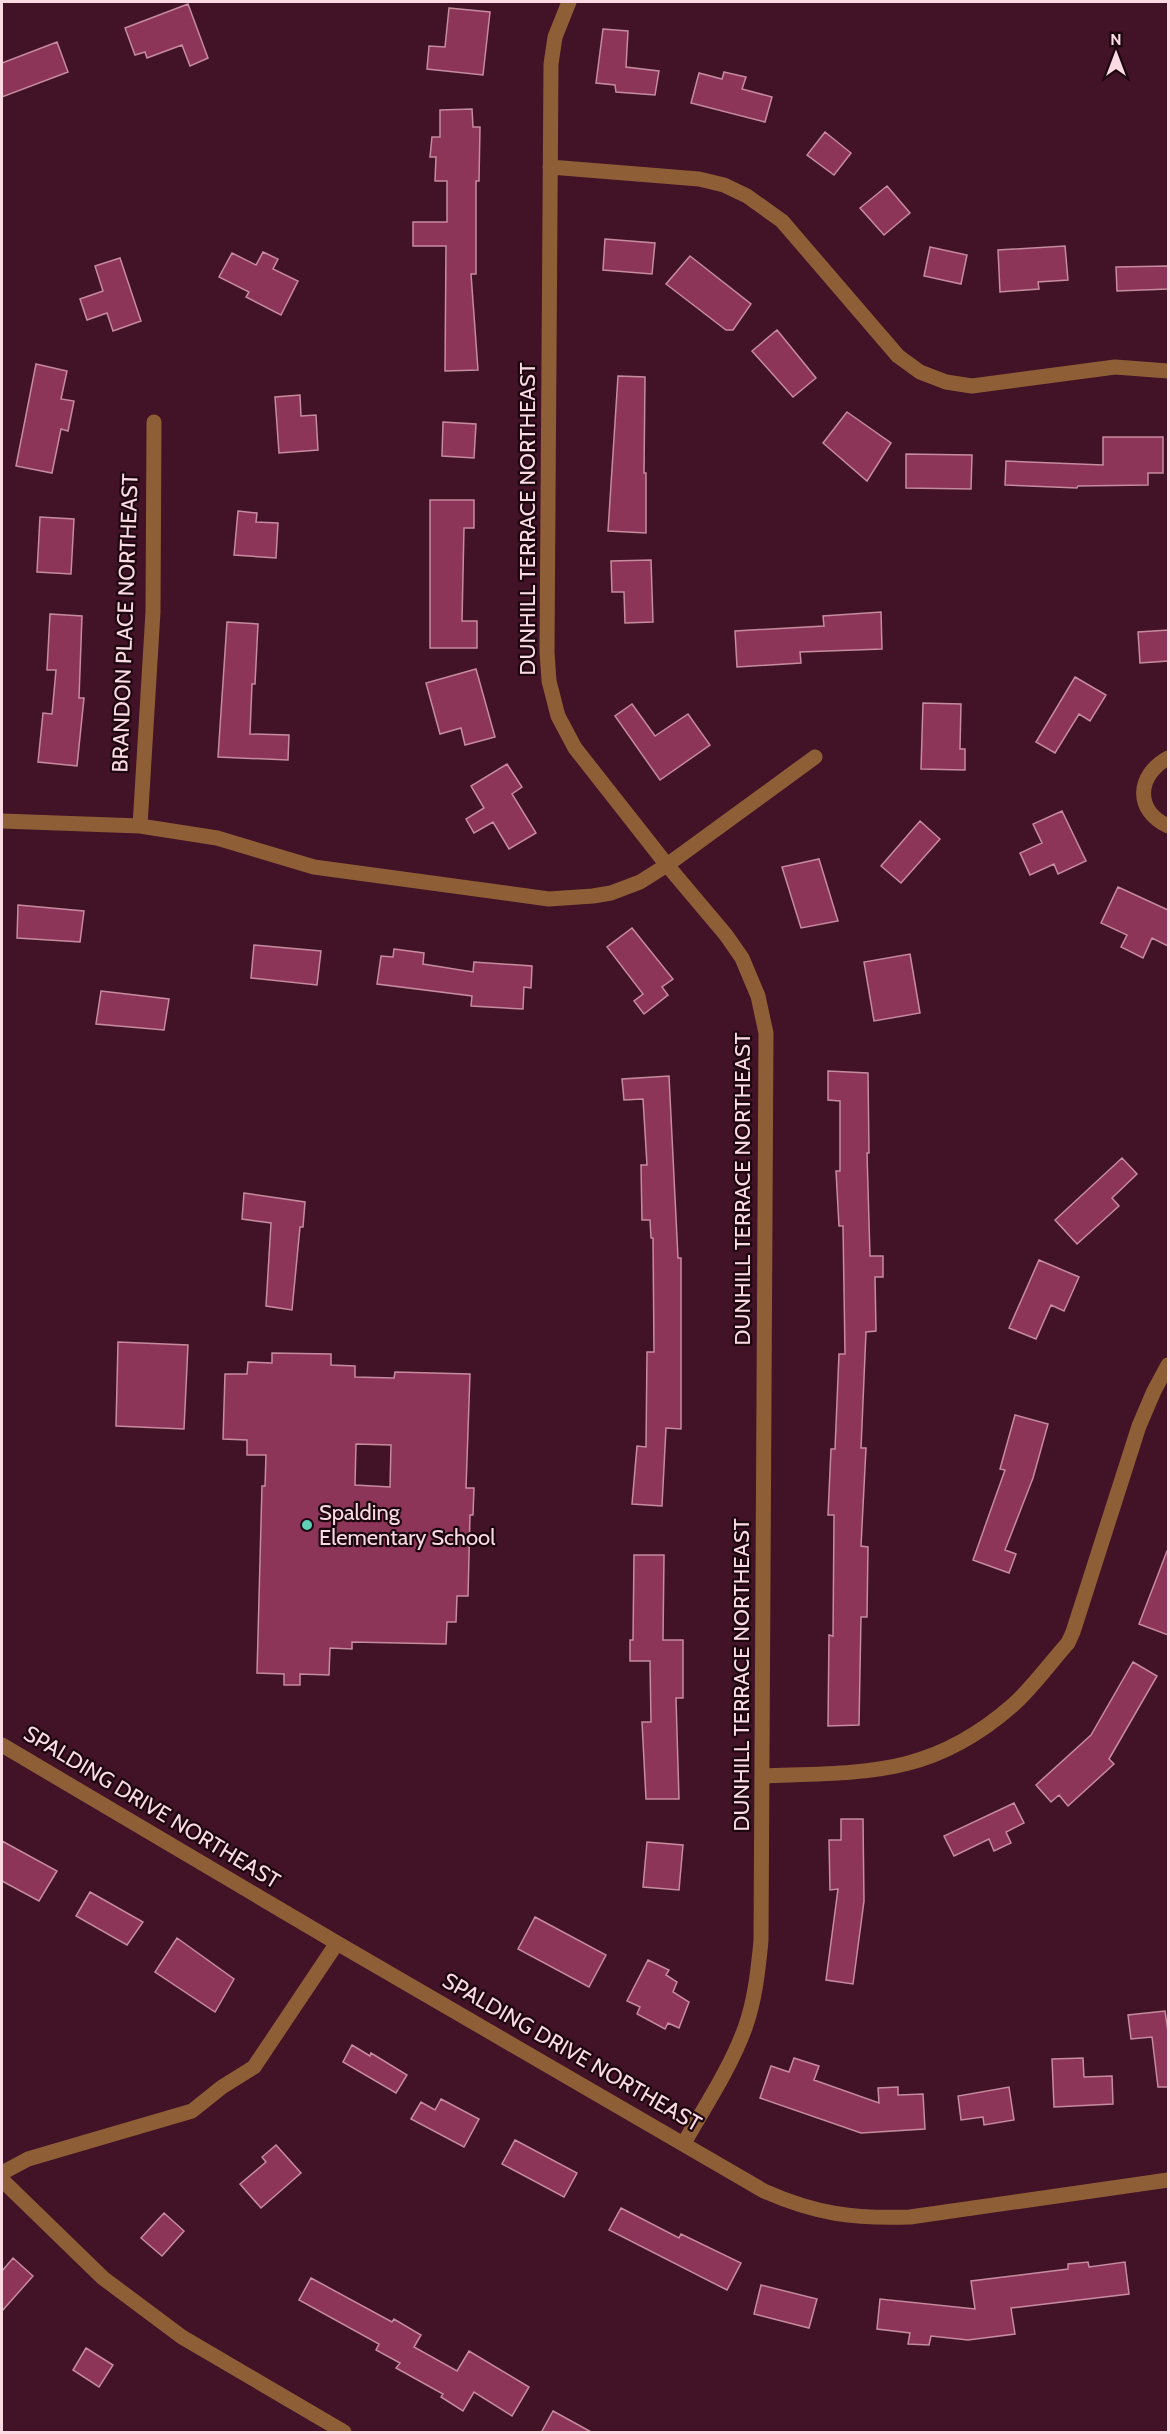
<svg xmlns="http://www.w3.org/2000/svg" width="1170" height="2434" viewBox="0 0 1170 2434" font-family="Cabin,sans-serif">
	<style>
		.building { fill: #8d3559; stroke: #c68b9e; stroke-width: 1.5; fill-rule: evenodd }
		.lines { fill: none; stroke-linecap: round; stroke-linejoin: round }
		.street { stroke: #8e5e37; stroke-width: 15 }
		.poi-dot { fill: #5eceb7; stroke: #1c070f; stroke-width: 2 }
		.labels { text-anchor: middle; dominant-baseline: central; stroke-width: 4.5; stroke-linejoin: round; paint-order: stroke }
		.street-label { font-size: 22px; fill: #fbdae4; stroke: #1c070f }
		.poi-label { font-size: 22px; fill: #fbdae4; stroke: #1c070f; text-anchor: start }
	</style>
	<rect width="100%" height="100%" fill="#421226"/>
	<path class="building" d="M188 4 208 58 190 66 182 45 147 58 145 52 135 55 125 28Z
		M449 8 490 12 483 75 427 69 429 46 445 47Z
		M603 29 628 31 626 67 659 71 655 95 616 92 615 85 596 83Z
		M57 42 68 72 2 97V63Z
		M724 72 746 77 742 89 772 97 765 122 691 103 699 73 722 79Z
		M472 109 473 127H480L479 181H476V274H471L478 370 445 371 446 246H413V222H447V181H435L436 157H430L432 137H440V110Z
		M825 132 851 153 834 175 807 155Z
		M887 186 910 213 884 235 860 208Z
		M605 239 655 243 652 274 603 270Z
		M1065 246 1068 280 1038 282 1039 289 1000 292 998 250Z
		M930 247 967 255 961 284 924 276Z
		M263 252 278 259 273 269 298 281 281 315 246 297 249 292 219 277 232 253 256 265Z
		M690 256 751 304 733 330H726L666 284Z
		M120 258 141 321 113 331 107 313 87 320 80 299 103 291 95 266Z
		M1168 266V289L1117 291 1116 267Z
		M777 330 816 378 793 397 752 351Z
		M36 364 67 371 61 399 74 401 68 431 61 429 52 473 16 466Z
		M618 376 645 377 644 473H646V533L608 531Z
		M300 395 301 416 316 415 318 450 279 453 275 397Z
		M847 412 891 443 867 481 823 443Z
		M443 422 476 424 474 458 442 456Z
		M1103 437H1163V473H1148V485L1078 486 1077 488 1005 485 1006 461 1103 465Z
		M906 454 972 455 971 489 906 488Z
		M430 500H474V528H464L462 621H477V648H430Z
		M238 511 257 513 256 522 278 523 276 558 234 555Z
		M40 517 74 519 71 574 37 572Z
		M651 560 653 622 625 623 624 592H612L611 561Z
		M881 612 882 649 800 652 801 663 737 667 735 631 824 626 823 616Z
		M50 614 82 616 79 698H84L77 766 38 762 43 713 52 714 56 670H47Z
		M227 622 258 624 255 684H252L250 734 289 735 288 760 218 757Z
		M1168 630V661L1140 663 1138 632Z
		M476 669 495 737 465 745 461 728 440 734 426 683Z
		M1075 677 1106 695 1090 721 1079 714 1055 753 1036 742Z
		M923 703 961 704 960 749H965V770L921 769Z
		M632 704 655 736 688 714 710 745 660 780 615 716Z
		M507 764 522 787 512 794 536 833 509 849 493 822 474 833 466 819 484 808 471 786Z
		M1062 811 1086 861 1058 874 1054 864 1030 875 1020 853 1042 843 1033 824Z
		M920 821 940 839 901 883 881 866Z
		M819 859 838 921 801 928 782 867Z
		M1118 887 1168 910V946L1152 938 1143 958 1121 947 1127 935 1101 923Z
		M18 905 84 911 80 942 17 938Z
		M632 928 673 979 662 987 668 995 644 1014 634 1001 643 994 607 947Z
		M254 945 321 951 317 985 251 978Z
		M394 949 424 953 423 964 473 972 474 962 532 966 531 988 524 987 523 1009 471 1006 472 996 377 984 381 956 393 957Z
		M910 954 920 1013 874 1021 864 962Z
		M101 991 169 999 164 1030 96 1024Z
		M828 1071 868 1073 869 1153H867L870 1256H883V1277H875L876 1331 866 1332 861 1448H866L861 1546 868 1547 867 1617H861L859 1725 828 1726 829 1635 833 1636 834 1515H828L831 1449H835L839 1354H845L843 1226H839L836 1171H840V1101L828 1100Z
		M669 1076 678 1258H681V1429L666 1428 662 1506 632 1504 637 1446 646 1447 647 1352H654L653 1238H651L650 1220H642L641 1165H647L643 1099 624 1100 622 1079Z
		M1122 1158 1137 1174 1112 1198 1119 1206 1077 1244 1055 1220Z
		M244 1193 305 1202 303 1227H300L292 1310 266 1306 271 1223 242 1219Z
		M1039 1260 1079 1277 1064 1311 1051 1305 1036 1339 1009 1328Z
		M118 1342 188 1345 184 1429 116 1426Z
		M272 1353 331 1354V1365L355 1366V1377L394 1378 395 1372 470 1374 466 1488H474L473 1515H470L468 1596H457L456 1622H447L446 1644 352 1642V1649L330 1648 329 1675 300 1674V1685H284V1674L257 1673 262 1486H265L266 1455H247V1440L223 1439 225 1374H247L248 1362 272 1363ZM356 1444 391 1445 390 1487 355 1485Z
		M1015 1415 1048 1424 1033 1478 1005 1550 1016 1554 1009 1573 973 1560 1005 1470 1000 1469Z
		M1167 1551H1168V1635L1139 1624Z
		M634 1555H664L663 1640H683V1698H676L679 1799H646L642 1722H651L650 1661H630V1640H633Z
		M1133 1662 1157 1676 1109 1759 1114 1764 1068 1806 1059 1795 1051 1802 1036 1785 1091 1735Z
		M1014 1803 1024 1823 1006 1832 1011 1843 994 1851 989 1839 954 1856 944 1836Z
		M841 1819H863L864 1901 853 1984 826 1980 838 1889 830 1890 829 1840H841Z
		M2 1841 57 1871 39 1901 2 1881Z
		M647 1842 683 1845 679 1890 643 1887Z
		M90 1892 143 1922 127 1945 76 1916Z
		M535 1917 606 1955 589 1987 518 1949Z
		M177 1938 234 1979 215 2012 155 1972Z
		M648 1960 669 1970 666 1975 677 1982 673 1992 689 2002 679 2028 668 2023 665 2029 637 2014 640 2007 627 2001Z
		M1165 2011 1168 2032V2087H1158L1152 2037 1131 2039 1128 2015Z
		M352 2045 370 2056 371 2053 407 2075 396 2093 343 2062Z
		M794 2058 819 2066 814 2080 879 2103 878 2088 898 2087V2095L923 2094 925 2129 861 2133 760 2098 771 2066 789 2072Z
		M1083 2058 1084 2077 1112 2076 1113 2104 1054 2107 1052 2059Z
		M1009 2087 1014 2120 984 2125 983 2117 961 2120 958 2096Z
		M441 2099 479 2119 464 2147 411 2119 421 2102 435 2110Z
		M515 2140 577 2173 564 2197 502 2164Z
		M276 2145 301 2173 261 2208 240 2184 266 2162 262 2157Z
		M621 2208 679 2238 681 2234 741 2263 727 2290 609 2230Z
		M164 2213 184 2231 162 2256 141 2238Z
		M13 2258 33 2276 2 2311V2271Z
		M1088 2262 1089 2267 1125 2262 1129 2294 1011 2308 1015 2334 968 2340 931 2336 929 2345 908 2344 910 2333 877 2329 880 2299 975 2309 971 2281 1068 2269V2264Z
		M311 2278 392 2322 394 2319 421 2335 414 2347 457 2371 469 2351 529 2387 512 2416 474 2392 463 2411 441 2397 443 2394 396 2368 400 2363 376 2350 379 2344 299 2300Z
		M761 2285 817 2299 809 2328 754 2314Z
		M86 2348 113 2365 99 2387 73 2370Z
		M553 2411 593 2433H541Z"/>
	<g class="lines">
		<path class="street" d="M569 2 555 37 551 64 547 652 549 681 558 716 575 748 667 865 726 935 742 958 758 996 766 1033 761 1941C758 1971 755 2000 745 2028 730 2069 705 2106 684 2143
			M550 167 699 179 724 185 747 196 782 221 898 356 920 372 946 382 972 386 1115 367 1168 371
			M1168 758C1137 775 1134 810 1168 826
			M2 821 140 826 217 838 314 867 549 899 593 896 611 893 640 882 667 865 815 757
			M140 826 153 612 154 422
			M2 1745 337 1943 764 2191C816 2214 854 2219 910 2217L1168 2180
			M763 1776C866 1772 931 1777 1013 1705 1033 1687 1050 1663 1068 1643L1073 1632 1139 1426 1154 1391 1168 1365
			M2 2173 28 2159 192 2111 222 2087 254 2067 337 1943
			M2 2180 103 2278 182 2337 344 2432"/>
	</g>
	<circle class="poi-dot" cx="307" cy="1525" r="6"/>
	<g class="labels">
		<g class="street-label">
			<text transform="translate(527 519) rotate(-90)">DUNHILL TERRACE NORTHEAST</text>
			<text transform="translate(125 623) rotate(-88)">BRANDON PLACE NORTHEAST</text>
			<text transform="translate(742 1189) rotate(-90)">DUNHILL TERRACE NORTHEAST</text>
			<text transform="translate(741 1675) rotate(-90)">DUNHILL TERRACE NORTHEAST</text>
			<text transform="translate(152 1807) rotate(31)">SPALDING DRIVE NORTHEAST</text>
			<text transform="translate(572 2052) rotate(30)">SPALDING DRIVE NORTHEAST</text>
		</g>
		<g class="poi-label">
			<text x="319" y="1512">Spalding<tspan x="319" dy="25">Elementary School</tspan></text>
		</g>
	</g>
	<rect width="1170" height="2434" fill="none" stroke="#fbdae4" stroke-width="6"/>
	<g transform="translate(1116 54)" stroke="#1c070f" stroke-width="4.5" paint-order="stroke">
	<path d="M0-4.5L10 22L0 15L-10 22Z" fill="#fbdae4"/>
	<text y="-9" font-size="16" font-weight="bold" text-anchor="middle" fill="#fbdae4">N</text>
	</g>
</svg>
